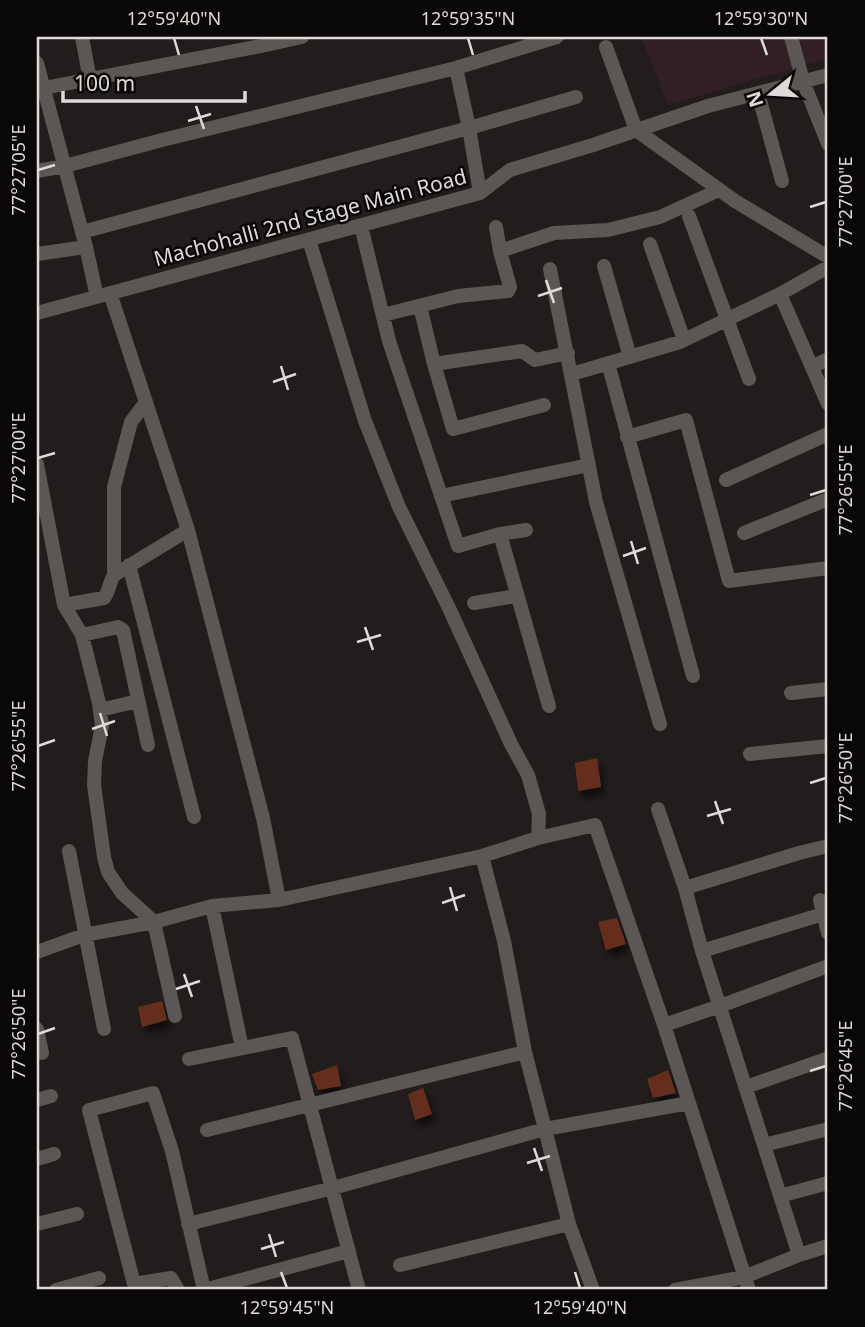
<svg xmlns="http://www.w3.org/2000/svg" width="865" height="1327" viewBox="0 0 865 1327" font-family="'Noto Sans',sans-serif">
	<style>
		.industrial { fill: #321f25 }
		.building { fill: #652f1b; filter: url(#shadow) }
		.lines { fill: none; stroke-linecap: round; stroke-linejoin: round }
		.minor { stroke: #5c5654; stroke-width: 14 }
		.ticks { fill: none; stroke: #dedad9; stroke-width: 2.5 }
		.labels { text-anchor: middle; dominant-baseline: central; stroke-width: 5; stroke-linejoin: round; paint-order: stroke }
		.street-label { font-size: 21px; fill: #dedad9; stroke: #0a0807 }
		.neatline { fill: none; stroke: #dedad9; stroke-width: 2.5 }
		.ticks-label { font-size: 18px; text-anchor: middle; fill: #dedad9 }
	</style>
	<defs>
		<filter id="shadow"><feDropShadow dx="4" dy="7" stdDeviation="3.5" flood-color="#0009"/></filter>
	</defs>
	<rect width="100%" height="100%" fill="#221d1c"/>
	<path class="industrial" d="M641 37H828V58L668 105Z"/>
	<path class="building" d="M597 758 601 787 578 791 575 763Z
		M617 918 626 944 606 950 598 922Z
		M162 1001 167 1020 142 1027 138 1007Z
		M337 1065 341 1086 318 1090 312 1074Z
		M668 1070 676 1093 653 1098 647 1079Z
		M423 1088 432 1114 415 1120 408 1094Z"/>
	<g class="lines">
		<path class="minor" d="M82 37 90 80
			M791 37 803 81 828 144
			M606 47 636 130 735 201 828 257
			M37 63 86 247 97 297
			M456 68 469 128 480 193
			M44 88 266 45 302 37
			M758 93 782 181
			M37 171 65 166 162 140 456 68 557 37
			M689 216 749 379
			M361 226 389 341 458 546 500 534 526 530
			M82 232 469 128 576 97
			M309 240 365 421 399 507 449 608 511 744 528 775 539 814 538 838
			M650 244 684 340
			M500 251 554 233 608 230 660 217 719 190
			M37 254 86 247
			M604 266 630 357
			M550 269 596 502 660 724
			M110 293 188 530 263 818 279 900
			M780 294 828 404
			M420 306 434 364 453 429 544 405
			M37 313 480 193 510 170 593 145 708 106 828 75
			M383 315 458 296 508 291 510 287 500 251 496 227
			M608 363 693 676
			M434 364 522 351 535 360 568 353
			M812 367 828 359
			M572 374 680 342 780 294 828 267
			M627 437 686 420 729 581 828 568
			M37 464 64 605 82 635 99 703 102 726 95 761 94 785 104 857 108 872 122 893 154 922 175 1016
			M726 480 828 434
			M441 496 589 465
			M744 533 828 499
			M500 534 549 706
			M129 565 194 817
			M114 575V487L131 422 146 402
			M474 603 516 596
			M64 605 104 598C110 590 109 582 114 575L188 530
			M82 635 118 627 123 630 148 745
			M791 693 828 689
			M100 710 138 701
			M750 754 828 746
			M658 809 685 888 702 951 799 1255
			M69 851 104 1029
			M482 856 504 941 525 1052 545 1129 569 1224 593 1290
			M685 888 799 853 828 846
			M820 900 828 933
			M212 906 242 1048
			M702 951 823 914
			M37 952 84 935 154 922 212 906 279 900 482 856 538 838 595 825 664 1025 749 1290
			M664 1025 720 1006 828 966
			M37 1029 42 1053
			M189 1059 292 1038 359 1290
			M746 1087 826 1059
			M37 1100 51 1096
			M207 1130 525 1052
			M764 1145 828 1129
			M37 1159 54 1154
			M780 1196 828 1183
			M37 1224 77 1214
			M188 1224 333 1188 545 1129 689 1103
			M400 1265 569 1224
			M56 1290 99 1278
			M178 1290 171 1278 134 1284 89 1110 153 1093 172 1151 204 1290
			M204 1290 349 1251
			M675 1290 744 1277 799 1255 828 1246"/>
	</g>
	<path class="ticks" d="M174 38 179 55M468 38 473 55M761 38 767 55M196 106 204 129M188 121 211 114M38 170 55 165M810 207 826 202M546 280 554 303M538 296 562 288M281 366 288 390M273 382 296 374M38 458 55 453M810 495 826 490M631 541 638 564M623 556 646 548M365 627 373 650M357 642 381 635M100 713 107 736M92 729 115 721M38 746 55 740M810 783 826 778M715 801 723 824M707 816 731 809M450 887 457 911M442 903 465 895M184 974 192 997M176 989 200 981M38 1034 55 1028M810 1071 826 1066M534 1148 542 1171M527 1163 550 1156M269 1234 276 1257M261 1249 284 1242M281 1272 287 1288M575 1272 580 1288"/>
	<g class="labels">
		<g class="street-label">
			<text transform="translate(310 217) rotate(-15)">Machohalli 2nd Stage Main Road</text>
		</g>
	</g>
	<rect width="865" height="1327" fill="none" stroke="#0a0807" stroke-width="77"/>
	<g transform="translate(771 94) rotate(252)" stroke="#0a0807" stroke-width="5" paint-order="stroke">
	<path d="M0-5L12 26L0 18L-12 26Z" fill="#dedad9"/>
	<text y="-10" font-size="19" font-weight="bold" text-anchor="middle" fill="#dedad9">N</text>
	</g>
	<path d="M63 91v10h182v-10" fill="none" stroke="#dedad9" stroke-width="3.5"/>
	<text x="74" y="91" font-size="21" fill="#dedad9" stroke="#0a0807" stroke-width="5" paint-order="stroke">100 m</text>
	<rect x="38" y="38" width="788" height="1250" class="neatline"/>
	<g class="ticks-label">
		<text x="174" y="25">12°59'40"N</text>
		<text x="468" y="25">12°59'35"N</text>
		<text x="761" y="25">12°59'30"N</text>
		<text transform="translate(19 170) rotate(-90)" y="6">77°27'05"E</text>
		<text transform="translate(846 202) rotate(-90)" y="6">77°27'00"E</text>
		<text transform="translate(19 458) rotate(-90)" y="6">77°27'00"E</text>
		<text transform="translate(846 490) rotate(-90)" y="6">77°26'55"E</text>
		<text transform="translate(19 746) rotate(-90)" y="6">77°26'55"E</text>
		<text transform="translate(846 778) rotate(-90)" y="6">77°26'50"E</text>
		<text transform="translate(19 1034) rotate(-90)" y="6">77°26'50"E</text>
		<text transform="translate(846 1066) rotate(-90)" y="6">77°26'45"E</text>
		<text x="287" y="1314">12°59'45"N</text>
		<text x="580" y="1314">12°59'40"N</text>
	</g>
</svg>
